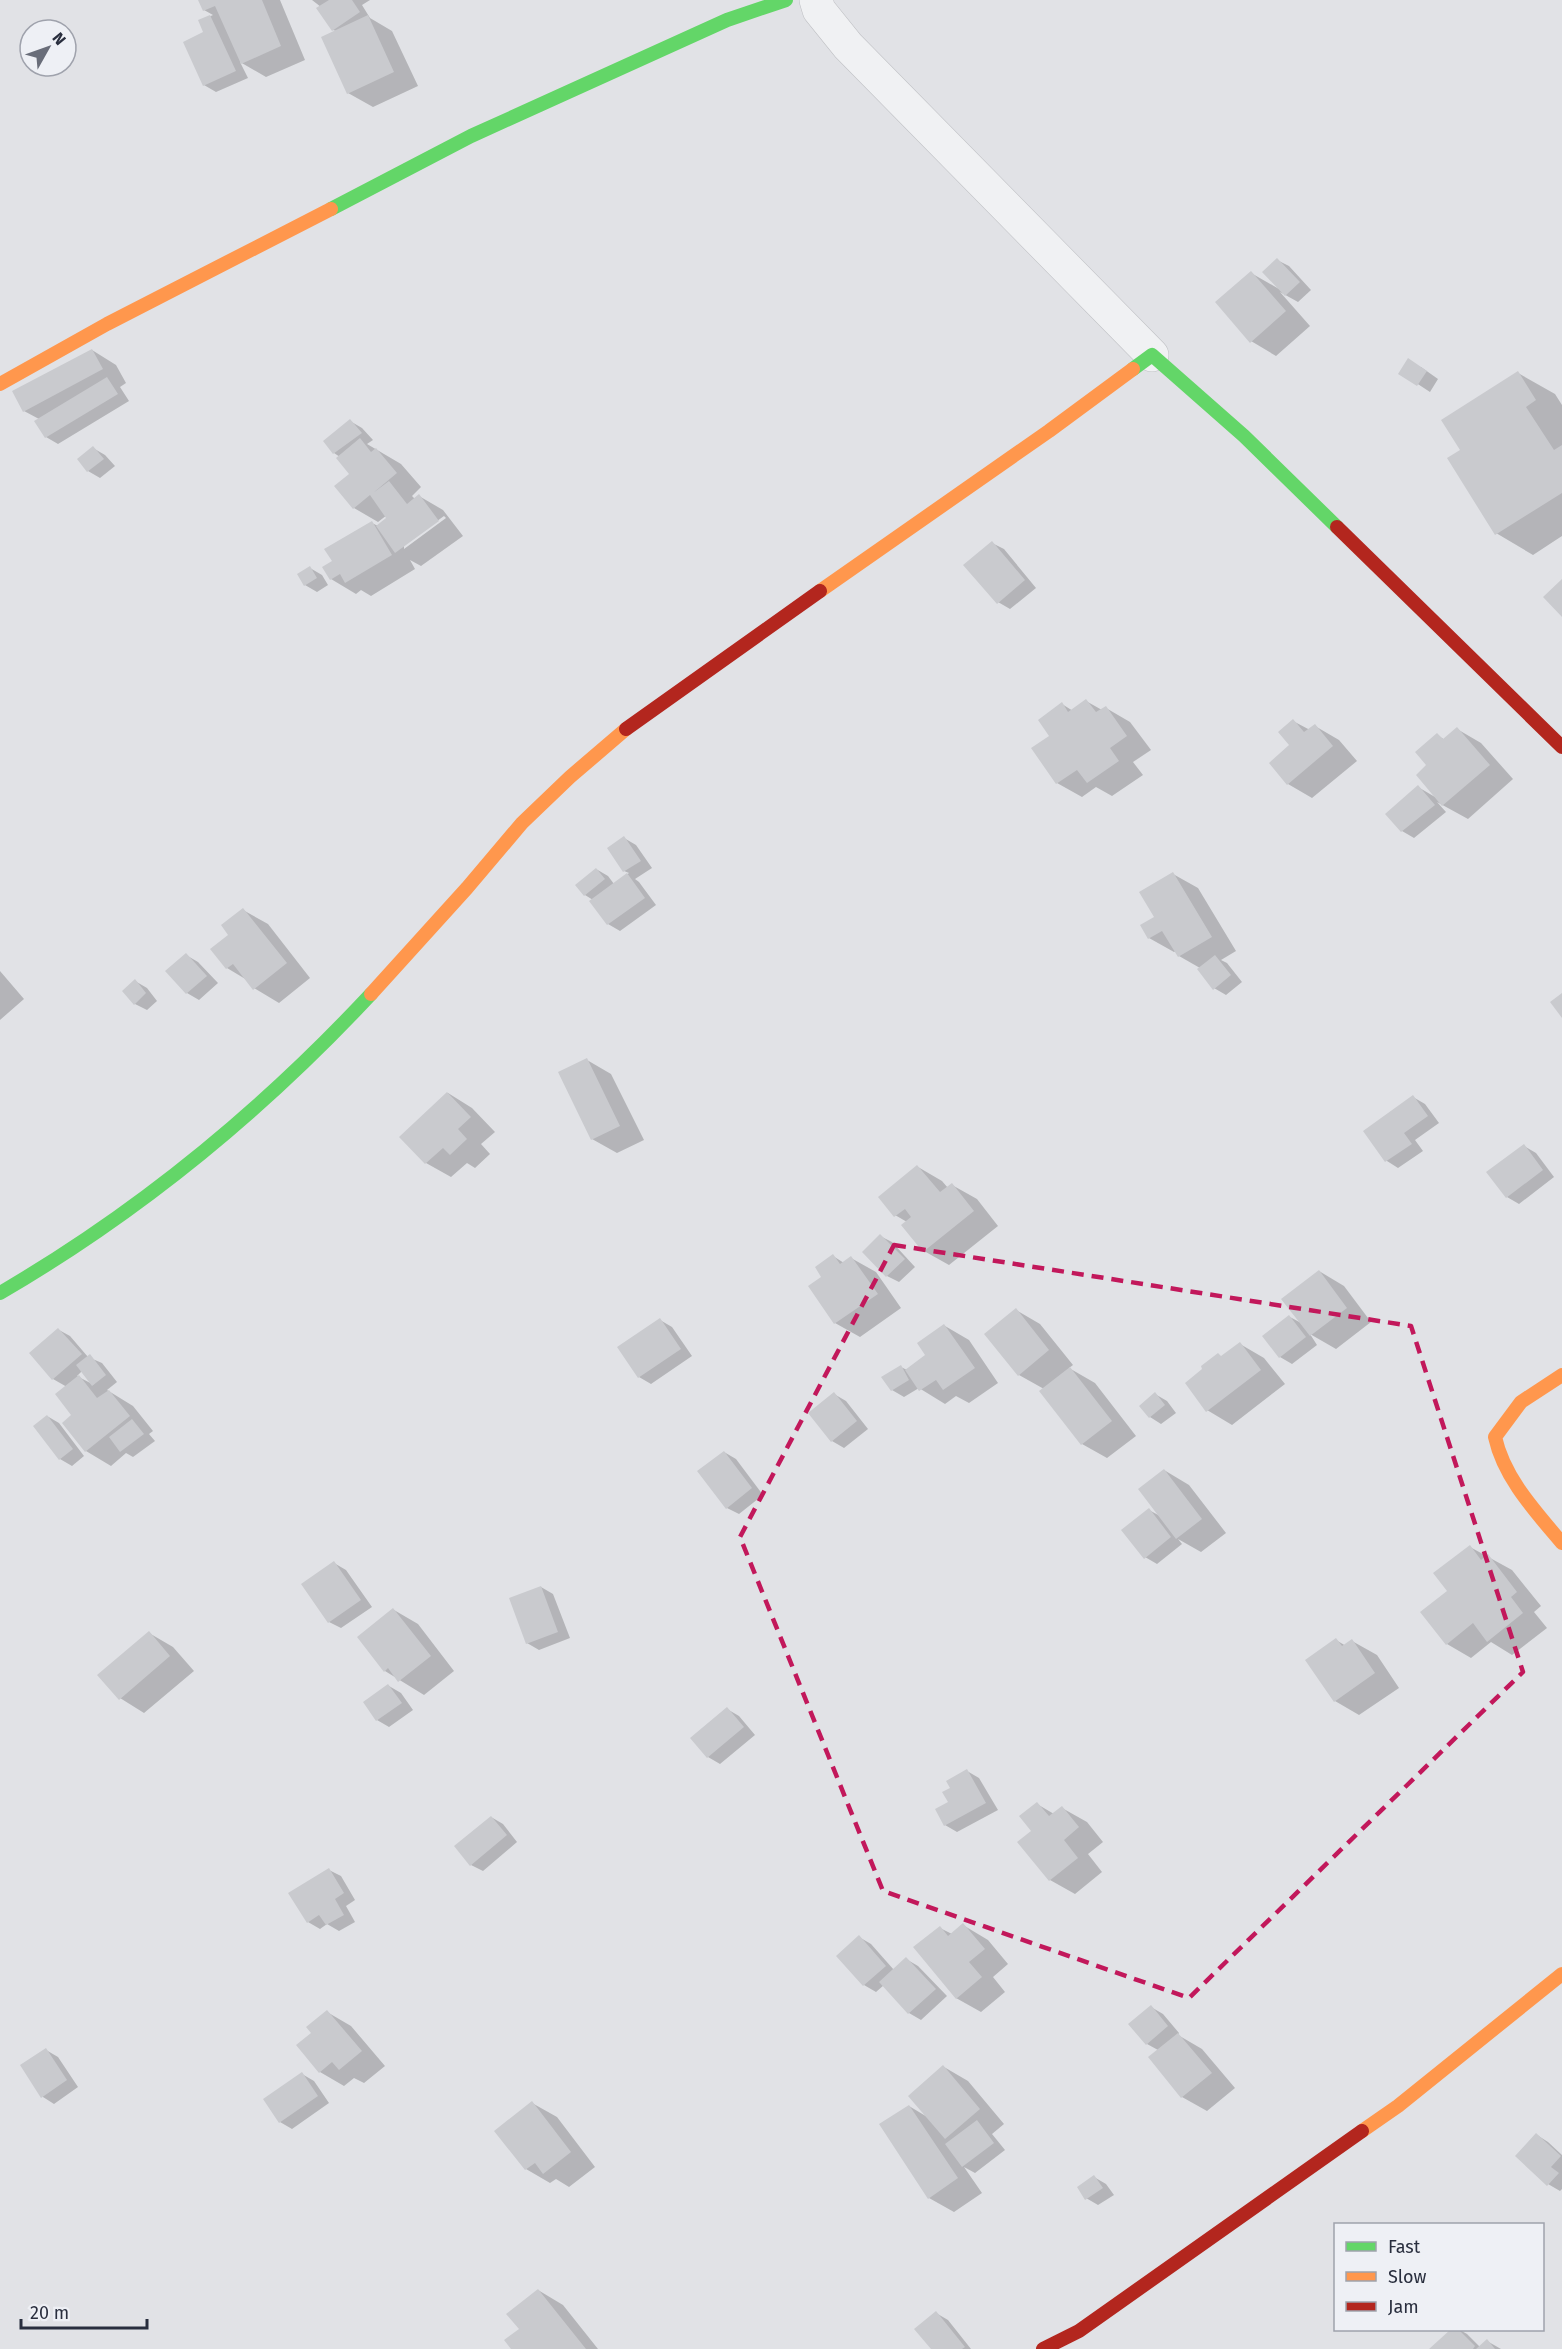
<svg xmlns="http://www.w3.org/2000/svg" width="1562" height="2349" viewBox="0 0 1562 2349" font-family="'Fira Sans',sans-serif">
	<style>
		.shadow { fill: #0003; fill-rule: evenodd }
		.building { fill: #c9cace }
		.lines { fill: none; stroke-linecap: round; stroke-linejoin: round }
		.street-casing { stroke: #bfc0c4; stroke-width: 34 }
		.street { stroke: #f0f1f3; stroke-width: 33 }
		.fast { stroke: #63d668; stroke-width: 14 }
		.slow { stroke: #ff974d; stroke-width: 14 }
		.jam { stroke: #b3261e; stroke-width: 14 }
		.marked { fill: none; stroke: #c2185b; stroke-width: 4.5; stroke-dasharray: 12 8; stroke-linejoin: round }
	</style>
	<rect width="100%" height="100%" fill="#e1e2e6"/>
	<path class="shadow" d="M199 0H280L305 60 266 77 240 62 248 78 216 92 204 85 205 33 200 21 213 15 204 10Z
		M312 0H370L362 5 370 18 392 31 418 86 373 107 348 93 336 31 333 30 321 7Z
		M1277 260 1289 266 1311 290 1298 302 1280 292 1310 326 1276 356 1251 341V273L1279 289Z
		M92 350 116 365 126 383 120 387 129 401 58 444 46 437 37 421 39 419 24 411Z
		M1421 367 1438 379 1430 392 1401 373Z
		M1518 373 1555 394 1562 405V536L1533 555 1496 533 1463 450Z
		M350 421 362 428 373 440 367 444 401 464 421 487 412 496 415 499 419 496 443 510 463 536 421 566 410 560 415 569 371 596 361 590 356 594 331 579 324 567 334 561 372 523 378 526 388 518 387 515 378 522 354 508 351 475 340 457 334 453 325 441ZM444 516 446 518 404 549V545Z
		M93 448 105 455 115 466 100 478 88 471 79 459Z
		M992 543 1004 549 1036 588 1010 609 998 602Z
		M310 568 322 575 328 585 317 592 305 585Z
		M1086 701 1102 710 1106 708 1130 722 1151 750 1133 762 1143 775 1112 796 1096 787 1082 797 1057 783 1062 704 1073 711Z
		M1293 721 1310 730 1315 726 1339 740 1357 761 1312 798 1288 784Z
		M1457 729 1481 743 1513 779 1468 819 1437 802 1446 812 1414 838 1402 831 1388 814 1418 787 1435 797 1428 765 1437 735 1445 740Z
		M624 838 636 845 652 868 635 879 639 882 656 905 620 931 608 924 593 900 585 895 577 885 596 869 608 876 614 884 629 873 624 871Z
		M1173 874 1198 888 1236 951 1221 960 1227 963 1242 982 1226 995 1214 988 1200 968 1179 956 1176 951 1174 952 1149 938Z
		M243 910 268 924 310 978 279 1003 254 988 247 980 227 968 230 935Z
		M186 955 198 962 218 983 199 1000 187 993Z
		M0 971 24 999 0 1020Z
		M135 981 147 988 157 1001 147 1010 135 1004Z
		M587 1060 611 1074 644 1140 617 1153 592 1139Z
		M448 1093 472 1108 495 1132 481 1144 490 1154 475 1168 467 1163 451 1177 426 1163 401 1137Z
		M1413 1097 1425 1104 1439 1123 1415 1140 1423 1151 1398 1168 1387 1161 1365 1132Z
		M1524 1146 1536 1153 1554 1177 1519 1204 1507 1197Z
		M918 1167 942 1181 948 1188 952 1185 977 1199 998 1226 949 1265 924 1251 907 1222 895 1215Z
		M880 1236 892 1242 915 1267 899 1282 887 1276Z
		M833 1256 844 1263 851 1258 876 1272 901 1308 860 1337 835 1323 823 1277Z
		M1319 1271 1344 1286 1371 1322 1336 1349 1310 1334 1317 1345 1292 1364 1280 1357 1264 1337 1290 1317 1303 1324Z
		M1016 1310 1040 1324 1073 1365 1069 1368 1095 1383 1136 1436 1107 1458 1082 1444 1041 1392 1044 1389 1019 1375Z
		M660 1320 672 1327 692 1356 651 1384 639 1377Z
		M945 1326 969 1340 998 1383 969 1403 956 1396 945 1404 919 1388 904 1397 892 1390 901 1367 907 1370 927 1356Z
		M59 1330 70 1336 88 1357 102 1363 117 1382 107 1390 133 1406 153 1431 149 1434 155 1441 133 1457 126 1453 111 1466 86 1451 64 1424 74 1416 67 1387 53 1379ZM82 1371 94 1385 77 1376Z
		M1240 1344 1264 1358 1285 1384 1232 1425 1207 1410 1222 1357Z
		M834 1394 846 1401 868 1429 844 1448 832 1441 810 1414Z
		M1155 1394 1167 1401 1176 1413 1161 1424 1150 1417Z
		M47 1416 59 1423 84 1456 72 1466 60 1459Z
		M724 1452 736 1459 763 1495 739 1514 727 1508Z
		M1164 1470 1189 1485 1226 1533 1201 1552 1178 1539 1182 1544 1157 1564 1145 1557 1149 1510 1160 1516Z
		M1470 1547 1512 1570 1541 1606 1534 1612 1547 1628 1512 1655 1491 1642 1471 1658 1447 1644 1449 1591Z
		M334 1563 346 1570 372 1607 341 1628 329 1622Z
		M541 1587 553 1594 570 1638 539 1650 527 1643Z
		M394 1610 418 1624 454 1671 424 1695 385 1671Z
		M149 1633 173 1647 194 1671 144 1713 120 1698Z
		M1336 1640 1346 1646 1352 1641 1377 1655 1399 1688 1359 1715 1335 1701Z
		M389 1686 401 1693 413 1710 389 1727 377 1720Z
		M727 1709 739 1716 755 1735 720 1764 708 1757 692 1739Z
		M967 1771 979 1778 998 1810 957 1832 945 1825 952 1789Z
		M1037 1804 1054 1814 1062 1808 1087 1822 1103 1842 1088 1854 1102 1872 1075 1894 1050 1880Z
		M491 1817 503 1824 517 1842 483 1871 471 1865Z
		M329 1870 341 1876 355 1900 346 1906 355 1922 339 1931 327 1924 320 1929 308 1922Z
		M963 1925 988 1940 1008 1964 993 1977 1005 1992 981 2012 956 1998 940 1928 952 1934Z
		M859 1937 871 1944 894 1970 906 1959 918 1966 947 1996 921 2020 909 2013 884 1985 876 1992 864 1985 838 1956Z
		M1151 2007 1163 2014 1179 2033 1178 2035 1202 2049 1235 2088 1207 2111 1182 2097 1158 2050 1147 2044Z
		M327 2012 351 2026 385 2066 364 2083 354 2078 344 2086 320 2072 313 2033Z
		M46 2050 58 2057 78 2087 54 2104 43 2097Z
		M944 2067 968 2081 1004 2124 992 2134 1005 2150 975 2173 964 2167 982 2193 954 2212 929 2198 909 2106 929 2118Z
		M302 2074 314 2081 329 2103 292 2129 280 2122Z
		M532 2103 557 2117 595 2167 569 2187 556 2179 550 2183 526 2169Z
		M1537 2135 1548 2142 1562 2155V2189L1560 2191 1548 2184Z
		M1094 2177 1106 2184 1114 2195 1098 2205 1086 2198Z
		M538 2290 563 2305 598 2349H513Z
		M936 2313 948 2320 971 2349H933Z
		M1452 2330H1460L1467 2334 1480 2347 1487 2341 1501 2349H1432Z"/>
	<path class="building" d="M198 0H262L281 46 241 64 215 6 203 11Z
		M329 0H352L360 12 332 31 316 8Z
		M210 15 236 71 203 86 183 42 203 32 198 20Z
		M368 15 394 72 347 94 321 37Z
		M1277 258 1300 282 1285 296 1262 272Z
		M1251 271 1286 311 1250 343 1215 302Z
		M92 349 103 369 23 412 12 391Z
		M1408 358 1427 371 1417 386 1398 374Z
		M1518 371 1536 400 1526 407 1554 450 1562 445V493L1495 535 1447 458 1460 450 1441 420Z
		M107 377 118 394 45 438 34 421Z
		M350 419 362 433 333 454 323 441Z
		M360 438 371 452 376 448 397 473 373 493 389 481 407 504 419 494 439 521 395 553 376 526 386 518 370 495 353 509 334 486 349 474 336 458Z
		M93 446 104 459 87 472 77 459Z
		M372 521 392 555 345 583 340 574 330 580 322 567 332 561 324 549Z
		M992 541 1025 580 997 604 963 565Z
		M310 566 317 578 304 586 297 574Z
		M1562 579V617L1543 597Z
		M1086 699 1096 712 1106 706 1127 736 1110 748 1119 761 1087 783 1077 770 1056 784 1031 748 1049 736 1038 720 1062 702 1068 712Z
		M1293 719 1304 732 1315 724 1333 746 1287 785 1269 763 1289 745 1278 732Z
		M1457 727 1490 765 1442 806 1416 775 1426 765 1415 752 1437 733 1443 739Z
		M1418 785 1435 805 1401 832 1385 814Z
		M624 836 641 861 623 872 607 848Z
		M596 868 605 879 584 896 575 885Z
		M1173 872 1212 937 1178 957 1162 931 1148 939 1140 925 1154 917 1139 892Z
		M627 873 645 898 607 925 589 901Z
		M243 908 287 963 253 990 233 964 226 969 210 949 228 935 221 925Z
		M186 953 207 976 186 994 165 971Z
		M1215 955 1231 975 1213 990 1197 969Z
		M135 979 146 993 134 1005 122 991Z
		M1562 993V1018L1550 1002Z
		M587 1058 620 1126 591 1140 558 1072Z
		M447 1092 471 1117 458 1129 467 1139 450 1155 443 1148 425 1164 399 1137Z
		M1413 1095 1428 1116 1404 1133 1412 1144 1385 1162 1363 1131Z
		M1524 1144 1543 1170 1506 1198 1486 1172Z
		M917 1165 940 1192 952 1183 974 1211 923 1252 901 1225 911 1217 905 1209 894 1217 878 1197Z
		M880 1234 905 1259 886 1277 862 1252Z
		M833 1254 840 1264 851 1256 878 1294 834 1324 808 1286 821 1277 815 1267Z
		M1319 1270 1347 1308 1310 1336 1281 1299Z
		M1016 1308 1049 1350 1018 1376 984 1334Z
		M1289 1315 1306 1337 1279 1358 1262 1336Z
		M660 1318 681 1349 638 1378 617 1347Z
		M944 1324 975 1368 943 1390 936 1380 919 1391 905 1370 925 1355 917 1343Z
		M58 1328 82 1354 52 1380 29 1353Z
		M1240 1342 1261 1370 1206 1412 1185 1383 1202 1369 1201 1366 1218 1353 1221 1356Z
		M90 1354 106 1375 92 1386 76 1365Z
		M901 1365 909 1380 891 1391 881 1377Z
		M1070 1367 1112 1421 1081 1445 1039 1391Z
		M79 1375 97 1398 109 1390 130 1416 85 1452 62 1423 71 1415 55 1394Z
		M834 1392 857 1421 831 1442 808 1413Z
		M1155 1392 1165 1405 1149 1418 1139 1406Z
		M47 1415 73 1449 59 1460 33 1426Z
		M132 1419 144 1434 120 1452 109 1437Z
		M724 1451 752 1488 726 1509 697 1471Z
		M1164 1469 1202 1519 1176 1539 1138 1489Z
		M1149 1508 1171 1537 1144 1559 1121 1530Z
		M1470 1545 1481 1560 1488 1554 1517 1592 1511 1597 1523 1613 1487 1642 1473 1623 1446 1645 1420 1612 1447 1591 1433 1573Z
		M334 1561 361 1600 328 1623 301 1584Z
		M541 1586 558 1632 526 1644 509 1598Z
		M393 1608 431 1656 398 1682 388 1668 384 1672 357 1637Z
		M149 1631 170 1656 119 1700 97 1675Z
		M1336 1638 1342 1646 1352 1639 1375 1673 1334 1702 1305 1660Z
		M388 1684 402 1703 376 1721 363 1702Z
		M727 1707 744 1727 707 1758 690 1738Z
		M967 1769 986 1803 944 1826 935 1809 948 1802 942 1792 950 1788 946 1781Z
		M1037 1802 1049 1816 1062 1806 1079 1827 1064 1840 1078 1858 1049 1881 1017 1842 1031 1831 1019 1816Z
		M491 1816 507 1835 470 1866 454 1846Z
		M329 1868 344 1893 335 1899 344 1915 326 1925 319 1915 307 1923 288 1893Z
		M963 1923 985 1949 969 1962 982 1977 956 1999 913 1947 940 1926 948 1936Z
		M859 1935 886 1966 863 1986 836 1956Z
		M906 1957 936 1989 908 2014 879 1982Z
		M1151 2005 1168 2026 1146 2045 1128 2024Z
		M327 2010 362 2051 339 2070 332 2062 319 2073 296 2045 311 2033 306 2027Z
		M1178 2033 1212 2073 1181 2098 1148 2057Z
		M46 2048 67 2080 41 2098 20 2065Z
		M943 2065 980 2109 945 2139 908 2096Z
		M302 2072 318 2096 279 2123 263 2099Z
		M532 2101 571 2152 543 2174 535 2163 525 2170 494 2131Z
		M909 2105 958 2178 928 2199 879 2124Z
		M977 2120 994 2143 962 2167 945 2144Z
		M1536 2133 1561 2156 1551 2167 1559 2173 1547 2186 1515 2156Z
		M1094 2175 1103 2188 1085 2200 1077 2187Z
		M538 2289 586 2349H511L504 2340 519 2329 506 2314Z
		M936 2311 965 2347 962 2349H931L914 2329Z
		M1450 2330H1459L1475 2346 1473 2349H1429Z
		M1487 2339 1495 2349H1476Z"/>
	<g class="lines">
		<defs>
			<path id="street" d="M816 0 819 10 848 46 1152 355"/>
		</defs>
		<use href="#street" class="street-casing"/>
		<use href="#street" class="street"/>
		<path class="fast" d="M331 209 471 136 727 20 786 0
			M1133 369 1152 355 1244 436 1337 527
			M0 1293C139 1212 261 1112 371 994"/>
		<path class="slow" d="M0 384 107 324 331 209
			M820 591 1049 431 1133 369
			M371 994 467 888 522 823 570 777 626 729
			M1562 1375 1521 1402 1495 1437C1504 1478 1535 1511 1562 1543
			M1362 2131 1398 2106 1562 1974"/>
		<path class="jam" d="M1337 527 1562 747
			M626 729 820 591
			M1043 2349 1079 2331 1362 2131"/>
	</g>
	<path class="marked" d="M894 1245 1411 1326 1523 1672 1189 1998 883 1891 740 1537Z"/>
	<rect x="1334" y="2223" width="210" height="108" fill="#eef0f5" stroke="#9fa2ac" stroke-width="1.5"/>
	<rect x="1346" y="2242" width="30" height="9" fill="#63d668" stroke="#9fa2ac" stroke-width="1.5"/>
	<text x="1388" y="2253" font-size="18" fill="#292e3e">Fast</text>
	<rect x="1346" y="2272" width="30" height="9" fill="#ff974d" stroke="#9fa2ac" stroke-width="1.5"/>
	<text x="1388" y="2283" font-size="18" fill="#292e3e">Slow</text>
	<rect x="1346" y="2302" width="30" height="9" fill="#b3261e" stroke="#9fa2ac" stroke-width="1.5"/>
	<text x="1388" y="2313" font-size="18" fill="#292e3e">Jam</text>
	<g transform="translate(48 48) rotate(50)"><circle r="28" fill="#eef0f5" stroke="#9fa2ac" stroke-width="1.5"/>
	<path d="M0-4.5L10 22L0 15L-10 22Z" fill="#696d79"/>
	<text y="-9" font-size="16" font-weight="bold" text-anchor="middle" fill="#292e3e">N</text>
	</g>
	<path d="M21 2319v9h126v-9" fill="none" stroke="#292e3e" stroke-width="3"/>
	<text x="30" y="2319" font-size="18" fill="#292e3e" stroke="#eef0f5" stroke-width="4.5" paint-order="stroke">20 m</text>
</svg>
